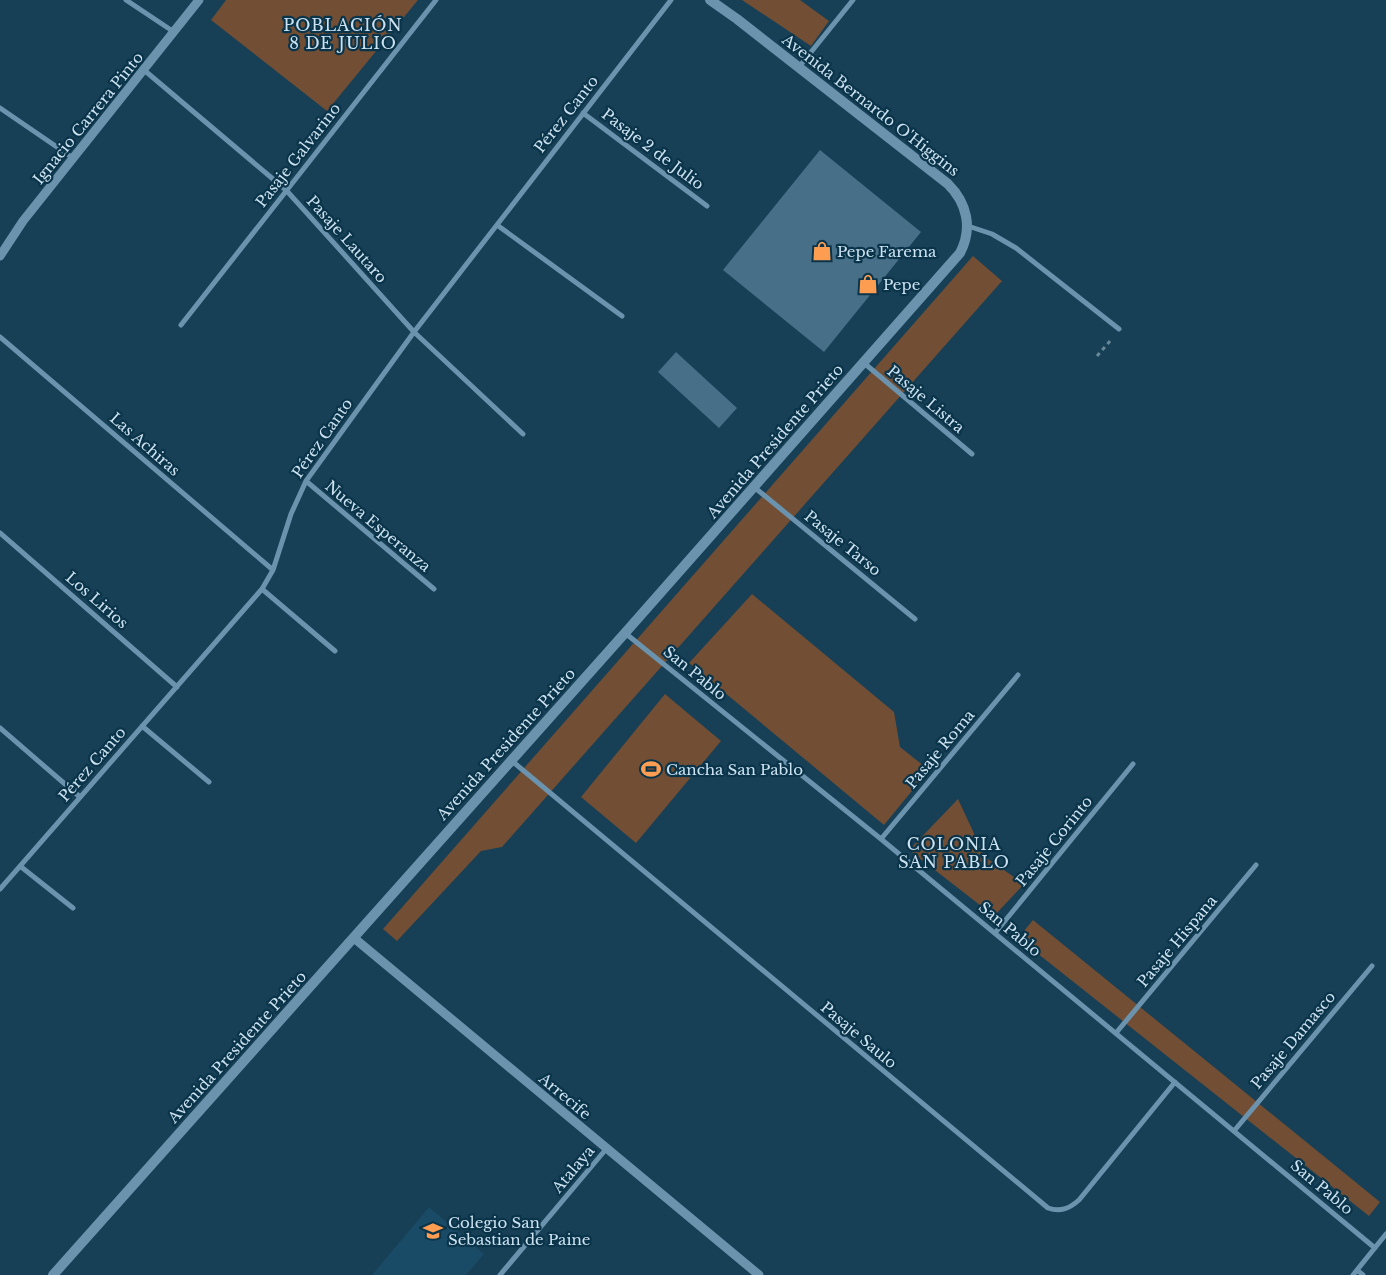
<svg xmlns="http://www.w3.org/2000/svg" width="1386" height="1275" viewBox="0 0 1386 1275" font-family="'Libre Baskerville',serif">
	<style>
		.built { fill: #1a4b66 }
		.green { fill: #714e34 }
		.building { fill: #486f88 }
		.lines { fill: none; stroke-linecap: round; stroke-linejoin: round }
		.path { stroke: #68889a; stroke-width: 3; stroke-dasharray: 4 4; stroke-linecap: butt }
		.minor { stroke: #6b93ad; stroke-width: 5 }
		.tertiary { stroke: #6b93ad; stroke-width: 9 }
		.secondary { stroke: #6b93ad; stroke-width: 10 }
		.labels { text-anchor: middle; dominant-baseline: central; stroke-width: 4.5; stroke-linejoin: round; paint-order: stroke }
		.street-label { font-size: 15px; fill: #cde2f0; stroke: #0a344a }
		.poi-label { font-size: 15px; fill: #cde2f0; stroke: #0a344a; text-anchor: start }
		.neighbourhood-label { font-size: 16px; letter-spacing: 1px; fill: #cde2f0; stroke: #0a344a }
	</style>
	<rect width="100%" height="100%" fill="#173f55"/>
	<path class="built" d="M429 1207 484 1254 466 1275H372Z"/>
	<path class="green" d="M226 0H418L327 111 211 20Z
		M742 0H800L829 21 811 46Z
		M973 256 1002 281 502 847 481 851 397 941 383 929Z
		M752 594 894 712 900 747 929 770 884 825 689 663Z
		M665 694 721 741 636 843 581 797Z
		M958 799 985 857 1024 884 994 916 909 850Z
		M1033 920 1380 1202 1369 1216 1018 938Z"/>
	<path class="building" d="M820 150 921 232 824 352 723 270Z
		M676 352 737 408 719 428 658 372Z"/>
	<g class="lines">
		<path class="path" d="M1097 356 1110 341"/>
		<path class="minor" d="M126 0 174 32
			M799 67 853 0
			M144 70 286 190 414 332 523 434
			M0 108 73 158
			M583 113 707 206
			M497 225 622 316
			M968 226 992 234 1016 248 1119 329
			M181 325 436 0
			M0 337 273 570
			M864 363 972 454
			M306 481 434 589
			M754 487 915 619
			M0 533 177 687
			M262 589 335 651
			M625 633 881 839 1375 1248
			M142 726 209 782
			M0 728 80 797
			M512 761 1048 1208C1060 1212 1069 1209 1079 1200L1175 1082
			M881 839 1018 675
			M20 866 73 908
			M0 889 262 589 273 570 291 514 306 481 414 332 671 0
			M995 933 1133 764
			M1116 1033 1256 865
			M1234 1131 1372 966
			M1357 1270 1363 1275
			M500 1275 607 1148
			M1353 1275 1386 1234"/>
		<path class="tertiary" d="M0 256 23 221 199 0
			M354 938 759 1275"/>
		<path class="secondary" d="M53 1275 625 633 960 253C973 228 967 203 948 184L737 19 710 0"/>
	</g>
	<defs>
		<symbol id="shop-bare" viewBox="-9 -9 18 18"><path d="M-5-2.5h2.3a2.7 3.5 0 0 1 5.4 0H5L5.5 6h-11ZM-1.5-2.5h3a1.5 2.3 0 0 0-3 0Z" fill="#fc9d52" stroke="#0a344a" stroke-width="2.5" paint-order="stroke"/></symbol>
		<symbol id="stadium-bare" viewBox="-9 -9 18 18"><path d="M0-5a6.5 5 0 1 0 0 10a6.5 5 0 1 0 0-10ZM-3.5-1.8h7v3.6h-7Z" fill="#fc9d52" stroke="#0a344a" stroke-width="2.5" paint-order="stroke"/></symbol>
		<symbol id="school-bare" viewBox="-9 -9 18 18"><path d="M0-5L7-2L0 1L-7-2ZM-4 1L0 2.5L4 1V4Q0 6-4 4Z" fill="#fc9d52" stroke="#0a344a" stroke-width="2.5" paint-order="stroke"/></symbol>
	</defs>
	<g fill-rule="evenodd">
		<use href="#shop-bare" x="808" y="237" width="28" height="28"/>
		<use href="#shop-bare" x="854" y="270" width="28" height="28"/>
		<use href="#stadium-bare" x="637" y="755" width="28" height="28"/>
		<use href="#school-bare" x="419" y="1217" width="28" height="28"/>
	</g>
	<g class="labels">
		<g class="street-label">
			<text transform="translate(871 105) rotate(38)">Avenida Bernardo O'Higgins</text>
			<text transform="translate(566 114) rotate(-52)">Pérez Canto</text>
			<text transform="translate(88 118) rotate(-51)">Ignacio Carrera Pinto</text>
			<text transform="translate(653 149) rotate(37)">Pasaje 2 de Julio</text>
			<text transform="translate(298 155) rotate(-52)">Pasaje Galvarino</text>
			<text transform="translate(347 239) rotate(48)">Pasaje Lautaro</text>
			<text transform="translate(926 399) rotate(40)">Pasaje Listra</text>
			<text transform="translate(322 438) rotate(-55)">Pérez Canto</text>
			<text transform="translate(775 441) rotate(-49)">Avenida Presidente Prieto</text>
			<text transform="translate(145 444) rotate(41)">Las Achiras</text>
			<text transform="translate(378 526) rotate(40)">Nueva Esperanza</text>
			<text transform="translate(843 543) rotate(39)">Pasaje Tarso</text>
			<text transform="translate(97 600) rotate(41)">Los Lirios</text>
			<text transform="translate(695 673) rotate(39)">San Pablo</text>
			<text transform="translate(506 744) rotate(-48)">Avenida Presidente Prieto</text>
			<text transform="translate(940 749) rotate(-50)">Pasaje Roma</text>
			<text transform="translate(92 764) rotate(-49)">Pérez Canto</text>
			<text transform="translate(1054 841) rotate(-51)">Pasaje Corinto</text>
			<text transform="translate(1010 929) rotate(40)">San Pablo</text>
			<text transform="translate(1177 941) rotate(-50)">Pasaje Hispana</text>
			<text transform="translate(859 1035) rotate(40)">Pasaje Saulo</text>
			<text transform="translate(1293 1040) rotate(-50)">Pasaje Damasco</text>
			<text transform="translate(237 1047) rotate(-48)">Avenida Presidente Prieto</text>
			<text transform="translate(565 1096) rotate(40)">Arrecife</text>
			<text transform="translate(573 1169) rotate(-50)">Atalaya</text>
			<text transform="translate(1322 1187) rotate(40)">San Pablo</text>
		</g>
		<g class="poi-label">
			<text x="837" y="251">Pepe Farema</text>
			<text x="883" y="284">Pepe</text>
			<text x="666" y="769">Cancha San Pablo</text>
			<text x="448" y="1222">Colegio San<tspan x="448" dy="17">Sebastian de Paine</tspan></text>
		</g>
		<g class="neighbourhood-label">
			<text x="343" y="25">POBLACIÓN<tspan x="343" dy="18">8 DE JULIO</tspan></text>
			<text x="954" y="844">COLONIA<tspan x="954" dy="18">SAN PABLO</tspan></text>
		</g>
	</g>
</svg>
